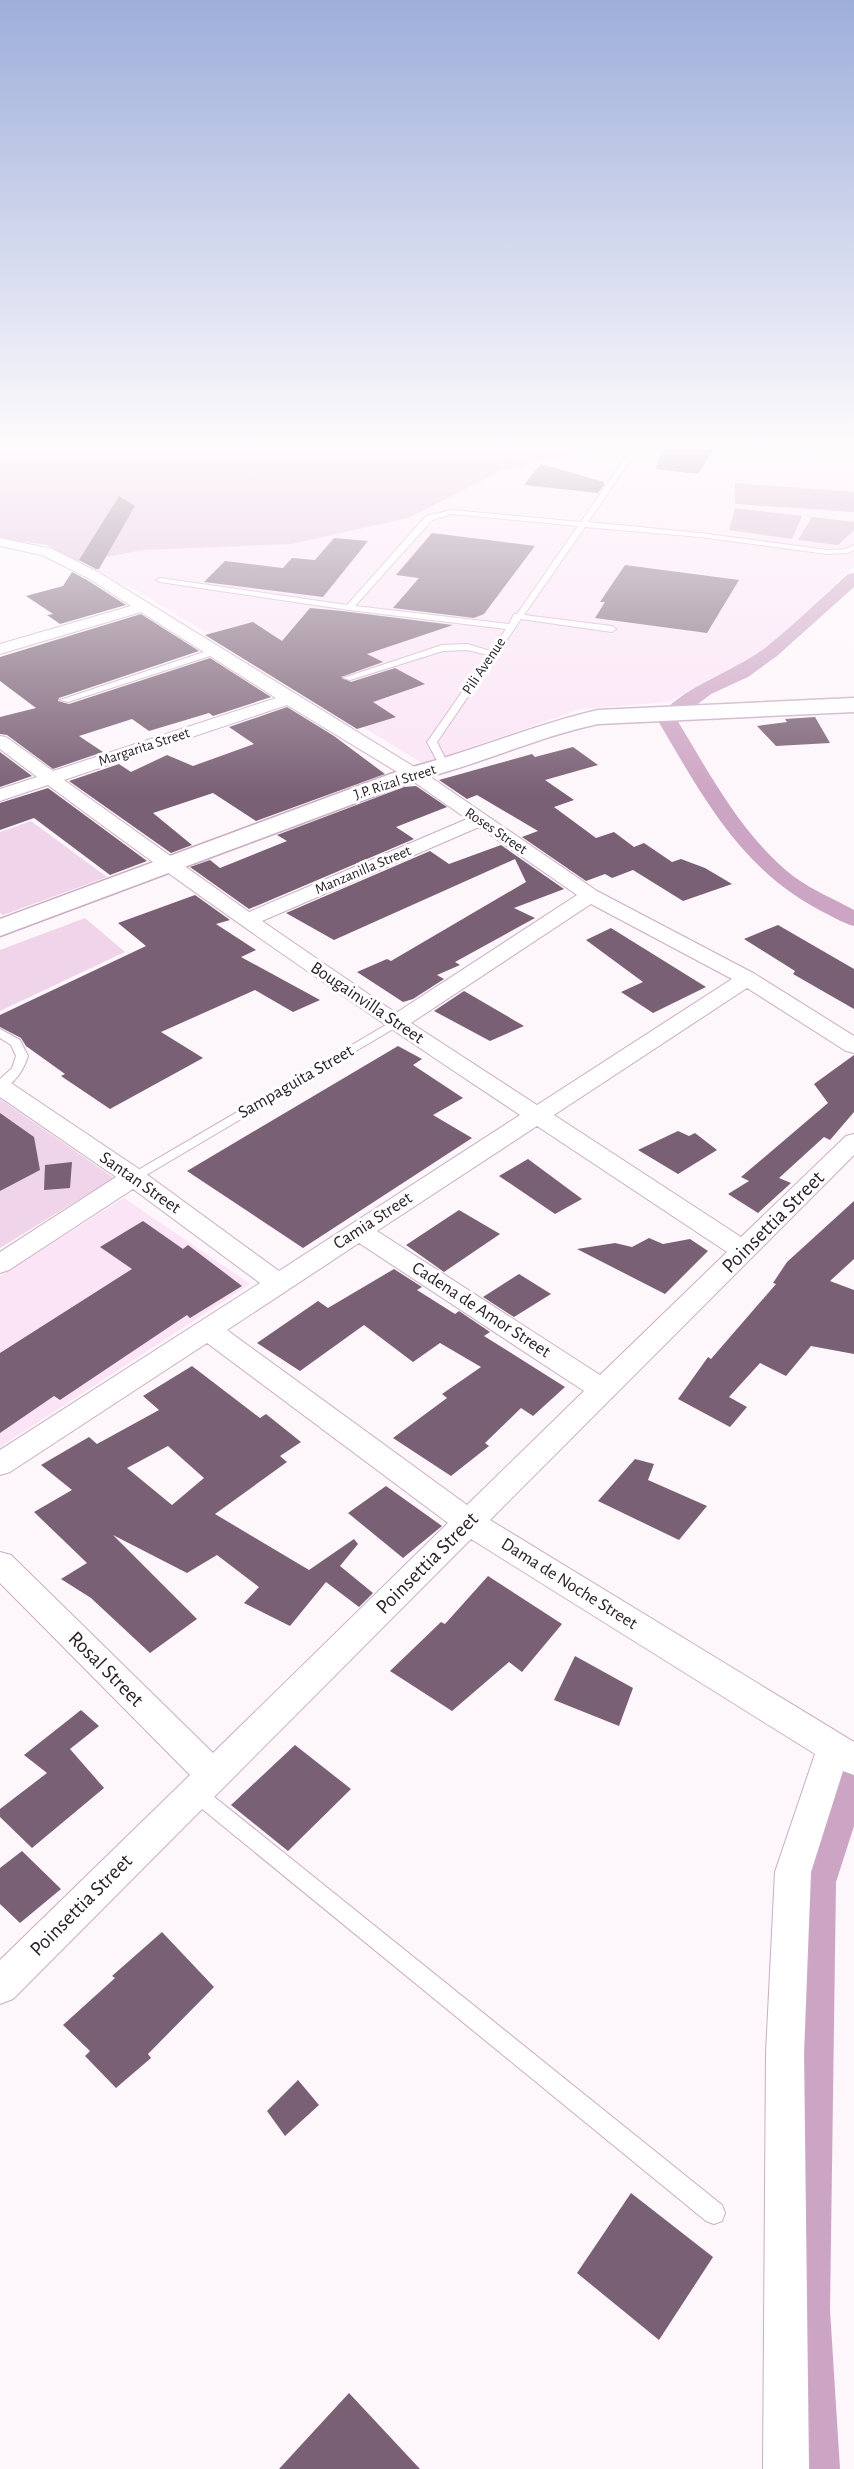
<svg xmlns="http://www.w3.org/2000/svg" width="854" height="2469" viewBox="0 0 854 2469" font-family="'Alegreya Sans',sans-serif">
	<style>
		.built { fill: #fbe4f6 }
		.green { fill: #f0d5ea }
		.forest { fill: #e1b9d9 }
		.water { fill: #cda5c4 }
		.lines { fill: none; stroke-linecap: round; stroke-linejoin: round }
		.canal { fill: #cda5c4; fill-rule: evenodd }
		.building { fill: #7a6075; fill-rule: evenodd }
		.service-casing { stroke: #cbadc4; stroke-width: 2 }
		.minor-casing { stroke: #cbadc4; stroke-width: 2 }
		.secondary-casing { stroke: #cbadc4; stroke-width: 3 }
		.service { fill: #fff; fill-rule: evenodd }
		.minor { fill: #fff; fill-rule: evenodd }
		.secondary { fill: #fff; fill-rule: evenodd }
		.labels { text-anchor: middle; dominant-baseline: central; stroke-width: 6; stroke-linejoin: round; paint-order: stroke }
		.far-street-label { font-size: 15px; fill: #2b2029; stroke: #fff }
		.street-label { font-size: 18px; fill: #2b2029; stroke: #fff }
		.near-street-label { font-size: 21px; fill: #2b2029; stroke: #fff }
	</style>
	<rect width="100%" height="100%" fill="#fdf6fb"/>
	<path class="built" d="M595 449H854V566L763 652 668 702 580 709 424 764 141 593 77 562 144 550 292 544 408 518 501 471Z
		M124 1198 250 1284 0 1447V1276Z"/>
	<path class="green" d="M31 821 107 877 3 915 0 913V832Z
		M85 918 125 952 0 1011V950Z
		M0 1099 114 1178 0 1248Z"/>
	<path class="forest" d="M0 449H595L501 471 408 518 292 544 144 550 77 562 46 545 0 538Z"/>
	<path class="water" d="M735 483 854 492V512L735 504Z
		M735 508 802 516 792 539 729 530Z
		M812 517 854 522V530L838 545 798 540Z"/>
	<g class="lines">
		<path class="canal" d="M854 573V587L777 656 748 677 711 694 677 720C710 774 742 836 793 876 812 890 834 899 854 910V926C842 923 832 916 821 911 739 868 702 795 657 719 679 688 734 672 765 648 794 625 820 599 848 574Z
			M854 1751V1826L836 1882 830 2310 840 2469H790L782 2310 796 1882 835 1768 841 1756Z"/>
	</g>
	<path class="building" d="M664 449H714L698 474 655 469Z
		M541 464 604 482V485L598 493 524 485Z
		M119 496 135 506 99 569H96L79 560Z
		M432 533 535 546 484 614 474 618 393 608 419 578 396 575Z
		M334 538 368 541 323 597 204 582 225 561 283 568 292 558 315 560Z
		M625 565 739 580 707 633 595 618 605 602H600Z
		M72 572 87 580 126 605 60 624 47 615 53 614 26 596 63 586Z
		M310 608 342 611 453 625 367 654 383 662 341 677 351 682 395 668 425 684 373 702 396 717 357 729 205 635 253 622 282 641Z
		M141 614 199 651 59 698 58 701 69 704 210 658 271 697 213 716 209 713 149 731 132 719 79 736 103 752 53 769 7 735 0 734V717L36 708 0 681V657Z
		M287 707 334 736 385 774 256 821 213 793 153 813 192 845 171 853 69 781 119 764 131 772 167 755 193 766 254 744 229 727Z
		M815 717 830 743 776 746 757 726 787 722 785 719Z
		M573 747 598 765 545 780 574 800 554 807 596 838 614 832 634 847 644 843 672 862 681 859 705 868 732 884 683 901 633 870 612 878 605 874 586 881 522 837 538 831 477 795 467 799 439 780 532 754 535 757Z
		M0 752 32 776 0 787Z
		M416 786 447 807 396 827 414 839 249 909 190 867 210 860 220 868 287 841 277 835 404 787Z
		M48 788 105 830 147 861 110 875 34 818 0 830V803Z
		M501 845 564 889 514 908 535 918 455 962 460 965 437 975 444 979 413 999 403 1002 357 972 387 959 391 961 526 882 515 859 334 940 286 913 430 851 449 864Z
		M195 895 230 920 216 924 256 950 241 957 320 1000 293 1012 255 990 161 1032 203 1058 110 1109 61 1076 65 1074 26 1046 21 1038 0 1027V1015L146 946 118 923Z
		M778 925 854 969V1009L793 974 795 971 744 939Z
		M611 928 706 987 653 1013 621 992 643 982 586 940Z
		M464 991 524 1026 490 1041 434 1011Z
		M398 1046 422 1059 413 1065 463 1098 433 1115 472 1138 303 1248 187 1171Z
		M854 1055V1112L830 1140 824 1137 779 1178 791 1183 758 1213 728 1194 749 1181 741 1177 828 1103 814 1084Z
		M0 1113 34 1137 40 1170 0 1191Z
		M678 1131 689 1136 695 1133 717 1150 678 1174 638 1150Z
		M528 1159 582 1199 555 1214 499 1176Z
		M72 1162 70 1188 44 1190 45 1165Z
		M854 1201V1259L830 1281 854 1290V1354L811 1346 786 1376 760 1363 729 1397 747 1407 730 1427 678 1399 708 1357 711 1359 776 1284 773 1283 787 1262Z
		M459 1210 500 1234 444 1272 406 1245Z
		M143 1221 183 1249 188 1245 242 1286 190 1318 187 1315 60 1400 54 1396 0 1433V1353L132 1269 100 1247Z
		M649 1238 663 1244 690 1239 708 1251 665 1294 577 1249 615 1243 632 1247Z
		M394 1269 422 1287 417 1290 455 1314 459 1311 490 1332 484 1336 565 1387 533 1416 521 1408 485 1443 489 1446 451 1476 393 1438 447 1398 442 1394 481 1367 440 1343 413 1362 364 1325 300 1371 257 1343 318 1301 328 1308Z
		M519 1274 551 1294 514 1317 483 1297Z
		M192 1366 260 1418 266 1414 301 1442 280 1456 287 1462 215 1514 309 1570 354 1539 358 1544 340 1566 373 1593 359 1607 326 1582 290 1626 244 1603 259 1587 217 1555 187 1573 113 1535 197 1619 150 1653 91 1598 61 1579 87 1563 34 1512 72 1490 41 1465 89 1437 97 1444 159 1410 143 1396ZM168 1446 204 1478 172 1505 127 1468Z
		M635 1459 654 1464 648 1480 707 1506 679 1540 598 1501Z
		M386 1486 442 1526 403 1558 348 1513Z
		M488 1576 562 1624 522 1672 509 1662 452 1711 390 1671 441 1622 445 1624Z
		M575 1656 633 1688 619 1726 554 1700Z
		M81 1710 99 1726 70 1749 104 1788 32 1848 0 1817V1809L47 1773 24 1755Z
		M295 1745 351 1789 288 1851 231 1805Z
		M22 1851 61 1889 20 1923 0 1904V1868Z
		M162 1932 214 1987 148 2054 151 2058 116 2088 85 2056 90 2051 63 2025 115 1978 112 1976Z
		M298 2080 319 2105 285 2136 267 2111Z
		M631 2193 713 2257 659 2340 577 2273Z
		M349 2393 420 2469H279Z"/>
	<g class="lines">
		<defs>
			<path id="service" d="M631 449H638L588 522 700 533 827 550 846 549 854 545V550L848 553 827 554 700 537 585 527 524 615 612 626 616 629 612 632 521 619 437 742 449 766 447 768H441L427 742 488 655 467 650 443 651 350 680 343 678 442 645 467 644 491 651 506 629 349 610 160 582 156 580 160 578 347 605 426 516 452 510 581 522ZM452 514 578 526 517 614H514L509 624 355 606 432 520Z
				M800 449 854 453V457L803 451Z
				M213 649 216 650V654L68 702 60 700Z
				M396 1019 402 1023 400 1025 138 1180H128L126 1177Z
				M0 1029 20 1040 28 1056C24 1070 14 1085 0 1090V1079L12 1068 16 1056 11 1045 0 1038Z
				M196 1785 202 1787 722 2205 725 2213 722 2221 714 2224 706 2221 190 1799 187 1793 190 1787Z"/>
			<path id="minor" d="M0 538 52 549 98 572 429 776 597 891 755 974 854 1036V1053L846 1051 747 988 554 1115 741 1237 846 1136 854 1134V1155L490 1520 854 1742V1775L843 1771 811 1872 804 2053 809 2469H763L766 2053 775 1872 815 1754 471 1539 13 1999 0 2004V1960L190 1775 0 1583V1552L11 1555 213 1753 448 1523 207 1343 10 1472 0 1475V1450L260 1283 133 1189 9 1270 0 1273V1252L116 1177 0 1097V1079L8 1081 142 1171 279 1271 520 1115C360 1009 202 900 48 785L0 801V789L37 777 0 749V736L6 737 53 771 276 698 141 612 0 654V644L131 606 88 578 42 555 0 546ZM287 705 417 784 467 819 249 912 64 780ZM479 827 577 895 396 1013 262 921ZM591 904 732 979 537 1105 411 1023ZM537 1126 727 1252 600 1375 377 1231ZM359 1243 584 1391 467 1505 227 1330Z"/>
			<path id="secondary" d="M854 698V712L598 724C537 737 481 764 420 779L0 936V919L404 769C470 753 532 725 598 710Z"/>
		</defs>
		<use href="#service" class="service-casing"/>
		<use href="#minor" class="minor-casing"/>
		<use href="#secondary" class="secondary-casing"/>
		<use href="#service" class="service"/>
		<use href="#minor" class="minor"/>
		<use href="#secondary" class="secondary"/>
	</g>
	<linearGradient id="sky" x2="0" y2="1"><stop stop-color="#9daeda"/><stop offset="0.56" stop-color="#fefbfd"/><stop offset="1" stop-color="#fefbfd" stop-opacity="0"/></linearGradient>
	<rect width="854" height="795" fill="url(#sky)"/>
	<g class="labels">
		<g class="far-street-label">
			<text transform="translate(484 666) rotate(-56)">Pili Avenue</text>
			<text transform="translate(144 747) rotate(-18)">Margarita Street</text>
			<text transform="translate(395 782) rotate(-18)">J.P. Rizal Street</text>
			<text transform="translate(496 831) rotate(34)">Roses Street</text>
			<text transform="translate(363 870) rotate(-23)">Manzanilla Street</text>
		</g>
		<g class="street-label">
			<text transform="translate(367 1003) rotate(34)">Bougainvilla Street</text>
			<text transform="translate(296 1082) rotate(-30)">Sampaguita Street</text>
			<text transform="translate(140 1183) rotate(35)">Santan Street</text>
			<text transform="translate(373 1221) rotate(-33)">Camia Street</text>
			<text transform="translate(481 1310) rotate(33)">Cadena de Amor Street</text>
			<text transform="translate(569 1584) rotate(32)">Dama de Noche Street</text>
		</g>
		<g class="near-street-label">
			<text transform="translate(773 1222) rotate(-45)">Poinsettia Street</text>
			<text transform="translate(427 1563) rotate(-45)">Poinsettia Street</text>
			<text transform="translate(106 1669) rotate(45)">Rosal Street</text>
			<text transform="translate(81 1905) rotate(-45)">Poinsettia Street</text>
		</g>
	</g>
</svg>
